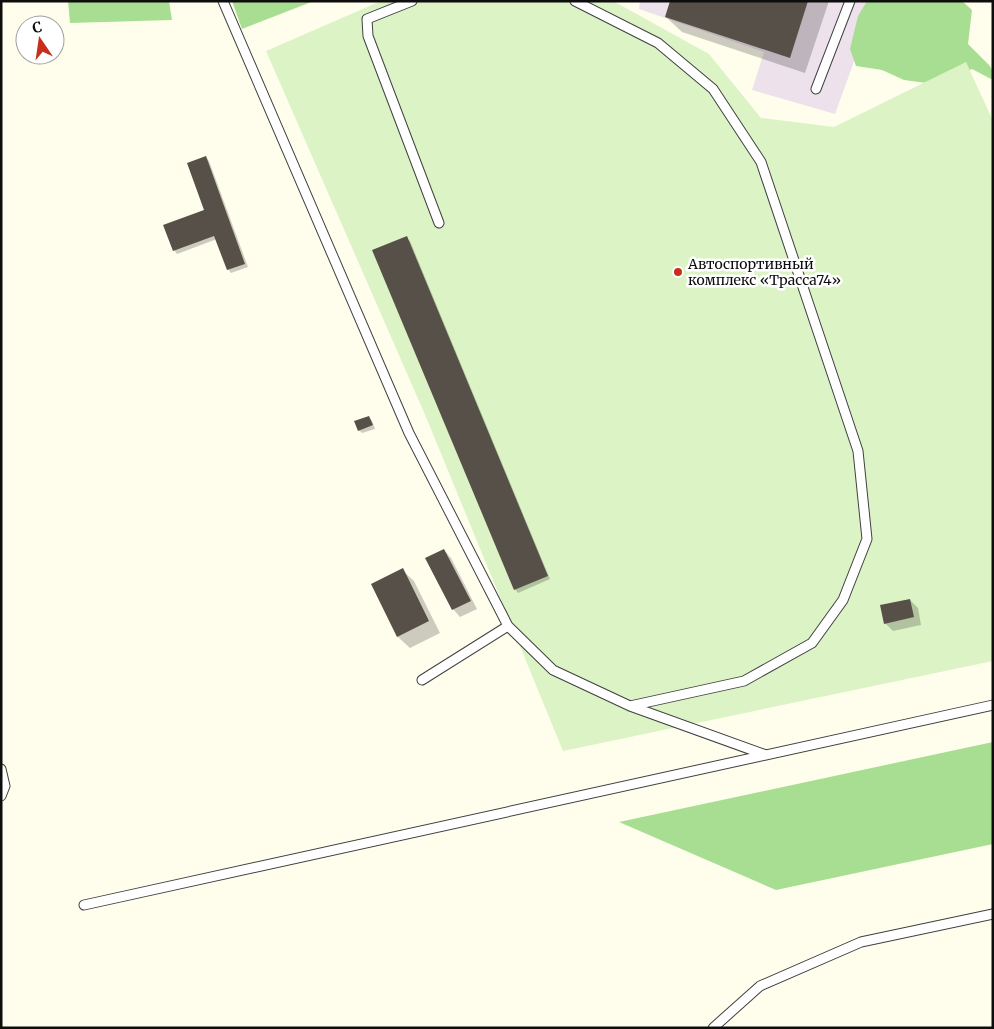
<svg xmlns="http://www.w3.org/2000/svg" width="994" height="1029" viewBox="0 0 994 1029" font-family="Merriweather,serif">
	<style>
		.industrial { fill: #ede1ec }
		.forest { fill: #a8de92 }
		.pitch { fill: #dcf3c6 }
		.shadow { fill: #0003 }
		.building { fill: #575049 }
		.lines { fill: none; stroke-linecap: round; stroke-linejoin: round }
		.service-casing { stroke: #404040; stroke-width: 11 }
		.service { stroke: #fff; stroke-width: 9 }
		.poi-dot { fill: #c72e1b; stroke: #fff; stroke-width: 2 }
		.labels { text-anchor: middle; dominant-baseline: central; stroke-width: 5; stroke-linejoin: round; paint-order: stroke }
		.poi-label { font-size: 14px; fill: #0d0d0d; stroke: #fff; text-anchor: start }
	</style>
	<rect width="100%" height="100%" fill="#fffeed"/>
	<path class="industrial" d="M640 1H876L835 114 752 90 764 52 639 9Z"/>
	<path class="forest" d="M68 1H169L172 20 70 23Z
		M232 1H314L242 29Z
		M867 1H962L972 10 968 44 989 65 993 71V80L972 69 934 84 904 80 882 70 856 66 850 49 858 16Z
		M993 742V844L776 890 619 822Z"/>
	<path class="pitch" d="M381 1H613L709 54 761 118 834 127 966 62 993 121V661L563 751 426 417 266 51Z"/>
	<path class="shadow" d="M671 1H829L805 73 682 32 666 17Z
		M206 157 209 161 248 267 231 273 228 269 217 239 177 254 174 250 205 211Z
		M406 238 410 241 550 579 518 593 515 589Z
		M369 417 372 421 375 429 362 433 359 430Z
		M444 550 451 558 477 609 460 617 453 609Z
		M402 570 414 581 440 633 410 648 398 637 372 585Z
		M910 600 918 608 921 625 893 631 885 623Z"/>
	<path class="building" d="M670 1H808L790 58 665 17Z
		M206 156 245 264 227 270 214 236 173 251 163 225 204 210 187 163Z
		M407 236 548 576 514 590 372 250Z
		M369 416 373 425 358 431 354 421Z
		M444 549 471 601 452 610 425 558Z
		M403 568 429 621 397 637 371 584Z
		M910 599 914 617 884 624 880 605Z"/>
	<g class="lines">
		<defs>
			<path id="service" d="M223 1 409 433 508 626 553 670 630 706 766 755
				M412 1 367 19 368 36 439 223
				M575 1 658 43 713 89 761 162 858 451 867 539 843 600 812 643 744 681 630 706
				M816 89 850 1
				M422 680 508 626
				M1 769 5 786 1 796
				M84 905 993 705
				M713 1028 760 986 861 942 993 914"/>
		</defs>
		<use href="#service" class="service-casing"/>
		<use href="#service" class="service"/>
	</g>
	<circle class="poi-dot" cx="678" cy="272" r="5"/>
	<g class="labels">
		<g class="poi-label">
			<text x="688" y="264">Автоспортивный<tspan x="688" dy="16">комплекс «Трасса74»</tspan></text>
		</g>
	</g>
	<rect width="994" height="1029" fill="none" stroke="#0d0d0d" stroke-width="5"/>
	<g transform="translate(40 40) rotate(347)"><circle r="24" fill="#ffffff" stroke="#9e9e9e"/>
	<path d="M0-4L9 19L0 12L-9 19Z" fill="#c72e1b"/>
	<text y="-8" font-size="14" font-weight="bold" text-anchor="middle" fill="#0d0d0d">С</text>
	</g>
</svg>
